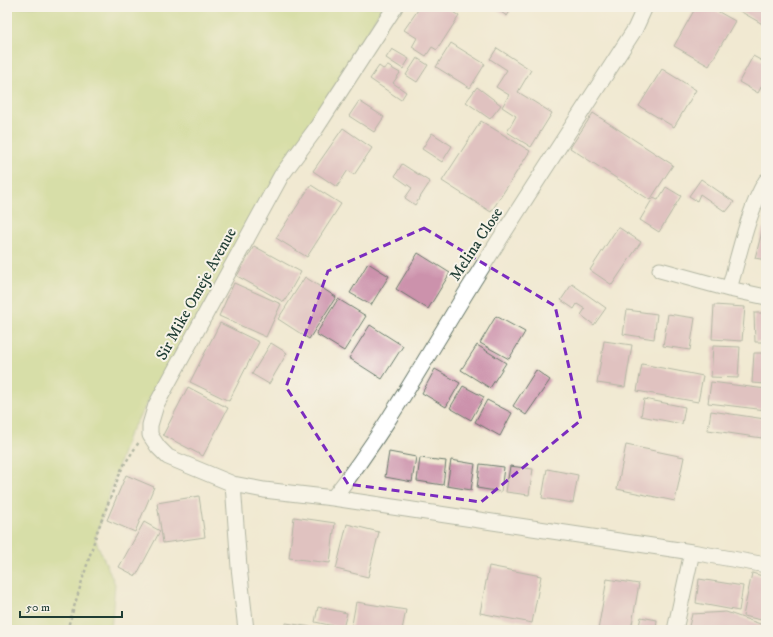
<svg xmlns="http://www.w3.org/2000/svg" width="773" height="637" viewBox="0 0 773 637" font-family="'IM FELL DW Pica',serif">
	<style>
		.green { fill: #b9d075; stroke: #6c8654 }
		.building { fill: #cc92ac }
		.lines { fill: none; stroke-linecap: round; stroke-linejoin: round }
		.minor-casing { stroke: #68796b; stroke-width: 17 }
		.path { stroke: #68796b; stroke-width: 2.5; stroke-dasharray: 3 3; stroke-linecap: butt }
		.minor { stroke: #fff; stroke-width: 15 }
		.marked { fill: none; stroke: #7b2cbf; stroke-width: 3; stroke-dasharray: 8 5; stroke-linejoin: round }
		.labels { text-anchor: middle; dominant-baseline: central; stroke-width: 4; stroke-linejoin: round; paint-order: stroke }
		.street-label { font-size: 16px; fill: #1f3d34; stroke: #f7f3e8 }
	</style>
	<rect width="100%" height="100%" fill="#f7f3e8"/>
	<filter id="ink" filterUnits="userSpaceOnUse"><feTurbulence type="fractalNoise" baseFrequency=".025" numOctaves="2"/><feDisplacementMap in="SourceGraphic" scale="8" xChannelSelector="R" yChannelSelector="G"/><feConvolveMatrix kernelMatrix="1 2 1 2 8 2 1 2 1" color-interpolation-filters="sRGB"/></filter>
	<filter id="wash" filterUnits="userSpaceOnUse"><feTurbulence type="fractalNoise" baseFrequency=".012" numOctaves="4" result="noise"/><feDisplacementMap in="SourceGraphic" scale="16" xChannelSelector="R" yChannelSelector="G"/><feGaussianBlur stdDeviation="0.9" result="paint"/><feColorMatrix in="noise" values="0 0 0 0 0 0 0 0 0 0 0 0 0 0 0 0 0 1.4 0 .05"/><feComposite in="paint" operator="in"/></filter>
	<g filter="url(#wash)">
		<rect width="100%" height="100%" fill="#f1e9d2"/>
		<path class="green" d="M7 7H382L128 436 95 539 115 584 111 630H7Z"/>
		<g id="blocks">
			<path class="building" d="M420 7H445L459 16 437 50 432 47 426 56 412 47 417 38 404 30Z
				M493 7H513L507 16Z
				M696 7H710L735 21 709 66 674 46Z
				M740 7H766V26L738 10Z
				M451 43 485 64 470 88 436 67Z
				M497 48 531 70 518 92 552 113 531 147 507 132 516 116 502 107 509 95 496 87 507 70 490 59Z
				M392 49 409 59 403 69 386 58Z
				M753 56 766 63V78L758 93 739 82Z
				M417 58 428 65 417 82 406 75Z
				M379 66 383 69 388 66 400 73 393 83 406 92 401 100 370 79Z
				M662 69 696 90 674 127 639 106Z
				M477 87 501 105 490 119 466 102Z
				M359 101 384 117 374 132 349 116Z
				M593 113 673 165 650 200 570 148Z
				M481 121 530 151 491 212 442 181Z
				M343 128 372 148 354 175 348 170 337 187 313 171Z
				M432 133 452 146 442 162 422 149Z
				M402 164 430 182 415 205 405 198 412 188 395 176Z
				M701 179 734 202 726 212 700 194 697 201 689 196Z
				M311 185 341 204 307 257 276 238Z
				M666 187 681 196 659 232 640 220 653 198 658 200Z
				M618 227 641 242 612 285 590 270Z
				M763 228 766 229V260L755 258Z
				M254 246 301 272 284 302 237 276Z
				M418 253 450 273 428 309 396 289Z
				M368 263 389 276 371 305 350 293Z
				M305 277 336 297 309 339 278 319Z
				M234 283 281 304 266 337 219 316Z
				M572 284 606 308 594 325 581 315 585 309 577 304 574 309 561 300Z
				M338 299 366 316 344 351 316 334Z
				M714 305 745 307 742 341 712 339Z
				M627 310 657 314 654 339 623 334Z
				M754 313H766V342H755Z
				M668 314 695 318 690 350 663 346Z
				M496 316 525 332 509 359 480 343Z
				M220 323 259 342 229 401 190 382Z
				M370 325 403 346 382 379 349 358Z
				M604 341 632 345 625 387 597 383Z
				M271 343 287 353 269 384 252 374Z
				M477 345 506 363 490 388 461 370Z
				M713 346 740 347 738 378 711 377Z
				M754 353H766V384L752 383Z
				M642 364 703 376 698 402 637 391Z
				M435 369 460 383 446 407 422 393Z
				M536 370 550 380 526 415 513 406Z
				M711 382 766 389V410L708 403Z
				M463 386 484 397 471 420 450 408Z
				M188 387 228 408 203 456 163 435Z
				M644 399 685 407 682 424 641 416Z
				M487 400 512 413 500 436 475 422Z
				M711 411 765 419 762 438 708 430Z
				M626 445 684 457 675 501 617 489Z
				M389 452 416 457 412 482 385 477Z
				M420 458 446 461 443 485 417 481Z
				M451 460 475 464 471 490 447 486Z
				M480 464 504 467 501 492 477 488Z
				M510 466 533 469 529 495 506 492Z
				M547 469 578 475 573 503 542 498Z
				M126 475 154 487 135 532 107 520Z
				M199 496 205 537 163 543 157 503Z
				M294 517 335 523 330 563 289 558Z
				M144 522 160 531 136 576 119 567Z
				M347 524 379 532 368 577 336 569Z
				M489 566 541 576 532 623 480 613Z
				M752 573 766 577V621L743 616Z
				M607 579 639 584 631 630H598Z
				M699 579 743 586 739 611 696 603Z
				M356 602 406 610 402 630H351Z
				M318 607 347 613 343 628 315 622Z
				M726 612 766 626V630H688L692 614Z
				M641 617 657 620 656 630H638Z
				M286 623 324 629V630H285Z"/>
		</g>
	</g>
	<g filter="url(#ink)">
		<use href="#blocks" fill-opacity="0" stroke="#68796b" stroke-width="1"/>
		<g class="lines">
			<defs>
				<path id="minor" d="M395 7 315 130 281 176 156 405 150 425V435L158 447 168 457 233 484 264 490 333 498 692 552 766 565
					M660 270 729 289 766 297
					M729 289C739 256 748 210 766 181
					M233 484 239 567 246 630
					M333 498C385 432 425 359 469 288 523 201 580 115 635 29L645 7
					M675 630 692 552"/>
			</defs>
			<use href="#minor" class="minor-casing"/>
			<path class="path" d="M67 630 97 532 122 468 139 442"/>
			<use href="#minor" class="minor"/>
		</g>
	</g>
	<path d="M0 0H773V637H0ZM424 228 555 306 581 420 481 502 348 484 286 387 328 271Z" fill="#f1e9d2" fill-opacity=".55" fill-rule="evenodd"/>
	<path class="marked" d="M424 228 555 306 581 420 481 502 348 484 286 387 328 271Z"/>
	<g class="labels">
		<g class="street-label">
			<text transform="translate(476 244) rotate(-57)">Melina Close</text>
			<text transform="translate(196 294) rotate(-61)">Sir Mike Omeje Avenue</text>
		</g>
	</g>
	<rect width="773" height="637" fill="none" stroke="#f7f3e8" stroke-width="24"/>
	<path d="M20 611v6h102v-6" fill="none" stroke="#1f3d34" stroke-width="2"/>
	<text x="26" y="611" font-size="12" fill="#1f3d34" stroke="#f7f3e8" stroke-width="3" paint-order="stroke">50 m</text>
</svg>
